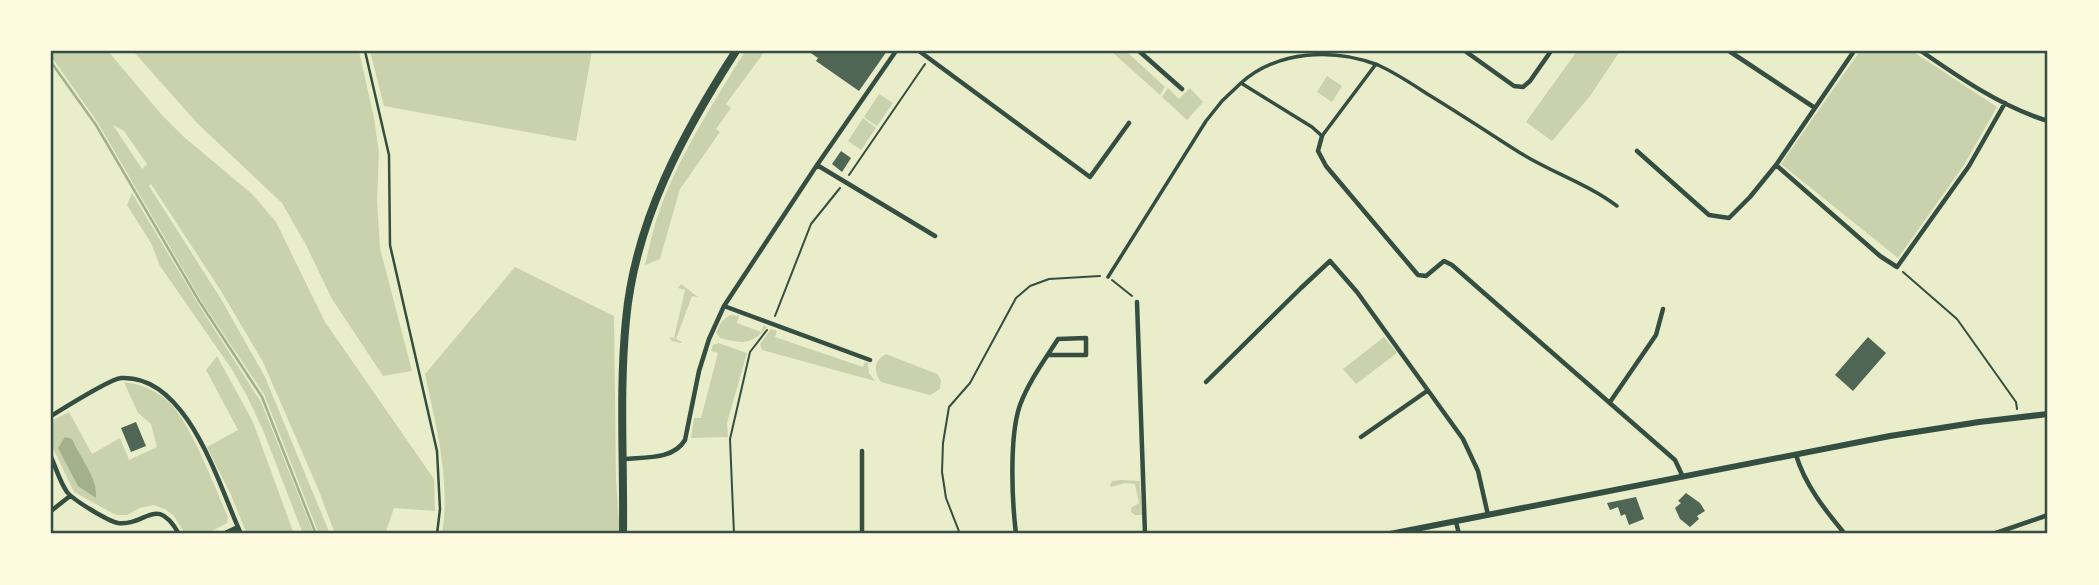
<svg xmlns="http://www.w3.org/2000/svg" width="2099" height="585" viewBox="0 0 2099 585" font-family="Overpass,sans-serif">
	<style>
		.green { fill: #cad2ad; fill-rule: evenodd }
		.water { fill: #a3b18a }
		.lines { fill: none; stroke-linecap: round; stroke-linejoin: round }
		.stream { stroke: #a3b18a; stroke-width: 2.5 }
		.building { fill: #4f6655 }
		.path { stroke: #344e41; stroke-width: 2 }
		.service { stroke: #344e41; stroke-width: 2.5 }
		.pedestrian { stroke: #344e41; stroke-width: 3.5 }
		.minor { stroke: #344e41; stroke-width: 4.5 }
		.tertiary { stroke: #344e41; stroke-width: 6 }
		.primary { stroke: #344e41; stroke-width: 8 }
		.neatline { fill: none; stroke: #344e41; stroke-width: 2.5 }
	</style>
	<rect width="100%" height="100%" fill="#e9edc9"/>
	<path class="green" d="M51 51H108L161 114 184 137 252 194 276 222 325 322 434 479 435 511 394 508 385 534 370 532 368 534H335L319 491 263 362 221 291 151 184 149 186 221 299 265 377 330 534H319L264 394 202 302 98 123 51 56ZM113 125 124 131 147 164 142 169Z
		M133 51H359L374 118 379 152 377 200 380 248 412 371 383 376 332 299 306 245 282 203 198 124Z
		M370 51H592L576 141 384 106Z
		M745 51H765L726 104 731 108 716 129 720 132 680 189 660 259 645 265C649 249 652 233 657 218 677 158 713 104 745 51Z
		M1111 51H1126L1165 87 1160 95Z
		M1577 51H1620L1590 96 1552 141 1526 122Z
		M1860 51H1912L1997 107 1964 165 1898 258 1781 164Z
		M1327 76 1342 86 1332 102 1317 92Z
		M1168 88 1179 99 1190 88 1203 102 1187 120 1162 97Z
		M879 94 893 103 877 126 864 117Z
		M863 118 876 128 861 150 848 141Z
		M132 193 200 307 261 402 314 534H303L263 430 247 396 231 368 160 266 151 243 127 205Z
		M515 267 614 316 616 480 620 534H442C451 481 436 427 425 374Z
		M681 284 698 297 692 296 676 339 682 342 681 343 672 341 669 337 674 338 685 290 678 288Z
		M730 315 739 316 737 323 761 332 764 325 767 327C751 345 743 344 720 338L716 332 722 321Z
		M771 329 777 331 775 337 863 367 865 362 868 363 869 373 875 381 762 350 760 344Z
		M1384 337 1397 353 1356 384 1343 369Z
		M718 343 747 353 727 423 728 437 691 438 694 418H701L718 353 711 351 713 345Z
		M886 354 937 374 941 380 940 389 930 395 881 382C873 372 874 360 886 354Z
		M217 356 253 422 294 534H247L231 495 207 447 238 430 206 370Z
		M124 382C141 384 155 390 168 401 190 421 215 488 228 517L227 523 206 534H185L174 516 165 509 153 505 140 508 127 515H116L74 492 51 444V421L69 412 92 454 120 438 129 460 157 447 151 424 138 413Z
		M1121 480 1140 481 1142 515H1135L1131 512V508L1139 503 1135 484 1125 483 1111 487 1110 485 1112 481Z"/>
	<path class="water" d="M65 437 72 439C80 458 98 478 96 498L78 486 58 448Z"/>
	<g class="lines">
		<path class="stream" d="M51 62 96 125 199 301 262 397 316 534"/>
	</g>
	<path class="building" d="M808 51H887L859 91 816 61 818 58Z
		M841 151 851 158 842 172 832 164Z
		M1868 337 1886 353 1853 391 1835 375Z
		M136 422 146 446 131 452 121 428Z
		M1686 493 1700 503 1705 511 1697 516 1699 519 1690 527 1680 519 1675 508 1681 503 1678 501Z
		M1636 497 1644 519 1629 525 1625 514 1621 516 1618 507 1610 510 1607 503Z"/>
	<g class="lines">
		<path class="path" d="M849 175 925 64
			M1903 272 1957 319 2016 402 2017 409
			M1112 280 1132 296
			M775 316 811 224 840 188
			M734 534 730 439 750 352 767 330
			M960 534 946 498 942 472 943 443 949 407 970 383 1016 298 1030 286 1049 279 1100 276"/>
		<path class="service" d="M365 51 389 155 390 245 437 451 440 509 437 534"/>
		<path class="pedestrian" d="M1241 83C1278 50 1334 48 1378 65 1396 73 1412 84 1429 95 1457 112 1486 131 1514 149 1547 171 1585 182 1617 206
			M1108 277 1206 121 1222 101 1241 83 1312 127 1322 136 1376 64"/>
		<path class="minor" d="M919 51 1090 177 1129 123
			M1139 51 1182 89
			M1465 51 1514 86 1523 87 1530 81 1551 51
			M1729 51 1815 108
			M1921 51C1960 78 2002 107 2048 121
			M1322 136 1318 151 1326 166 1418 275 1426 276 1444 261 1452 265 1675 460 1683 477
			M1637 151 1709 215 1729 218 1750 197 1776 165 1854 51
			M817 165 935 236
			M1776 165 1880 256 1897 267 1969 166 2005 103
			M1137 302 1145 534
			M724 306 870 360
			M1206 382 1301 288 1330 261 1357 292 1463 439 1478 471 1488 515
			M1610 402 1656 335 1663 309
			M51 416C64 408 110 379 121 378 188 374 219 486 241 534
			M1361 437 1427 391
			M862 451V534
			M1796 455C1805 485 1825 510 1845 534
			M51 457C56 468 60 482 67 492 73 500 108 521 118 523 147 526 156 494 179 534
			M624 459C645 457 673 460 685 440L699 371 709 339 724 306 817 165 896 51
			M51 511 70 496
			M1456 522 1459 534
			M223 534 238 527
			M1016 534C1012 501 1009 436 1020 405 1029 381 1044 361 1058 339L1086 338V355H1048
			M1993 534 2048 515"/>
		<path class="tertiary" d="M1390 534 1890 436 1979 422 2048 414"/>
		<path class="primary" d="M623 534C624 463 619 391 626 320 635 221 683 133 736 51"/>
	</g>
	<rect width="2099" height="585" fill="none" stroke="#fefae0" stroke-width="105"/>
	<rect x="52" y="52" width="1994" height="480" class="neatline"/>
</svg>
